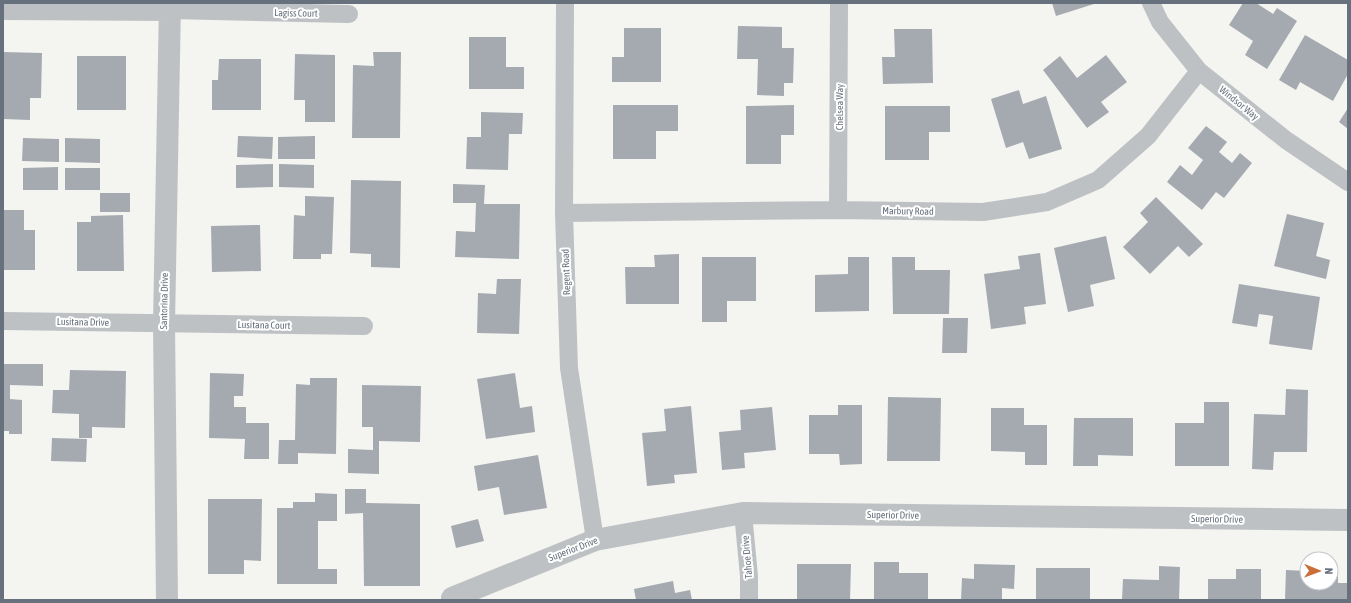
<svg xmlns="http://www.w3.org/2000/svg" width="1351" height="603" viewBox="0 0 1351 603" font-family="'Asap Condensed',sans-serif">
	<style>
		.building { fill: #a5aab0 }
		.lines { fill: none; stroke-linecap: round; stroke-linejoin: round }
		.minor { stroke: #bec1c4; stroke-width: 18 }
		.tertiary { stroke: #bec1c4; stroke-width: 22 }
		.labels { text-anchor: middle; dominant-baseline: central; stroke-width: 4; stroke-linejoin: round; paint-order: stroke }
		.street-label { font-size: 10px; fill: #67717e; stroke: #fff }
	</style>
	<rect width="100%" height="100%" fill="#f4f4f1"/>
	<path class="building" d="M1052 3H1097L1056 16Z
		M1243 3H1256L1273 14 1277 8 1297 21 1267 69 1245 55 1253 41 1229 25Z
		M738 26 782 27V48H794L793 83H784V96L757 95 758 59H737Z
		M624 28H661V82H612V57H624Z
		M894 29H932L933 83 883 84 882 57H895Z
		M1305 35 1348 60V74L1333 101 1300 82 1296 90 1279 80Z
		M469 37H506V67H524V89H469Z
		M3 52 42 53 41 98H30V120L3 119Z
		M373 52H401L400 138H352L353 65 374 66Z
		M295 54 335 55V122H305V100H294Z
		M1106 55 1127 82 1101 102 1109 112 1087 128 1043 70 1060 56 1077 78Z
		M77 56H126V110H77Z
		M219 59H261V110H212V80H218Z
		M1019 90 1023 104 1046 96 1062 149 1029 159 1023 142 1006 148 991 99Z
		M613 105H678V131H656V159H613Z
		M794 105V135H781V164H746V106Z
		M885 106H950V132H929V160H885Z
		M1348 108V129L1339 122Z
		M481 112 523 113 522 134H509L508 170 466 169 467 137H481Z
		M1206 126 1227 142 1219 152 1232 163 1240 153 1252 163 1224 198 1216 192 1202 210 1167 182 1180 165 1192 175 1203 160 1188 148Z
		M238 136 273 137 272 159 237 157Z
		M315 136V159H278V137Z
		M23 138 59 139V162L22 161Z
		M65 138 100 139V163L65 162Z
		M273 164V187L236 188V165Z
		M279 164 314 165V188L279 187Z
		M58 167V190H23V168Z
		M65 168H100V190H65Z
		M351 180 401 181 400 268 371 267V254L350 253Z
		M453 184 485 185 484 204H520L519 259 455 257 456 231 475 232 476 203H453Z
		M100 193H130V212H100Z
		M305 196 334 197 332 254H321V259H293L294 215 305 216Z
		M1156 197 1203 244 1189 257 1178 246 1150 274 1123 247 1148 222 1140 213Z
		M3 210H24V230H35V270H3Z
		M1287 214 1324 223 1316 256 1330 260 1326 279 1274 266Z
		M123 215 124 271H77V222H91V216Z
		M260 225 261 271 212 272 211 226Z
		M1106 236 1115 279 1090 285 1094 306 1068 312 1054 248Z
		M1040 253 1046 304 1024 307 1026 324 991 329 984 274 1020 269 1018 256Z
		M679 254V304H626L625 267H655L654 255Z
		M702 257H756V301H727V322H702Z
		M848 257H869V311L815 312V275L848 274Z
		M892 257H915V270H950L949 314H893Z
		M497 279H521L519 334 477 333 478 293 496 294Z
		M1239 284 1320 297 1312 350 1269 344 1273 316 1259 314 1257 327 1232 323Z
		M943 318H968L967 353H942Z
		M3 364H43V386L10 385V399L22 400V434H9V431H3Z
		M70 370 126 371 125 428 92 427V438H79V414L52 413 53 390H69Z
		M210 373 244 374 243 396H234V407H246V423H269V459H244L245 439 209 438Z
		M515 373 520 408 532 406 535 432 486 439 477 379Z
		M310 378H337L336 454 298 453V464H278L279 440H295L296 384 310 385Z
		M362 385 421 386 420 442 379 441V474L348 473V449L373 450V427H362Z
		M1286 389 1308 390 1307 452H1274L1273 470 1252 469 1254 414 1285 415Z
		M888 397 941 398 940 461H887Z
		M1204 402H1229V466H1175V423H1204Z
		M838 405H862V464L840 465 839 454H809V415H838Z
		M691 406 697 473 674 475 675 483 647 486 642 433 666 431 664 409Z
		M772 407 776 450 744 453 745 468 722 470 719 432 741 430 740 410Z
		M991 408H1024V425H1047V465H1025V452L991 451Z
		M1074 418H1133V456L1098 455V466H1073Z
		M52 438 87 439 86 462 51 461Z
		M538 455 547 508 504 515 499 487 478 491 474 466Z
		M345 489H366V503L420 504V586H364L363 513 345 514Z
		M315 493 337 494V521H318V569H337V584H277V508H293V502H315Z
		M208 499H262L261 561 244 560V574H208Z
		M478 519 484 541 456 548 451 526Z
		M874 562H899V573H928V600H874Z
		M797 564H851L850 600H797Z
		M974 564 1015 565 1014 589 1002 588V600H961L962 578 974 579Z
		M1159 566 1180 567 1179 600H1122L1123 579 1159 580Z
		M1036 568H1090V600H1036Z
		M1236 569H1261V600H1208V579H1236Z
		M1286 570 1307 571V583H1331V572H1338V583H1348V600H1285Z
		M673 581 675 593 690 590 692 600H636L634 589Z"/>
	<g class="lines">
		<path class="minor" d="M565 3 564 213 569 368 595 540
			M1151 3 1160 22 1199 71 1286 140 1348 182
			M170 10 349 14
			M838 210 839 3
			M564 213 838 210 983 212 1047 202 1098 180 1148 136 1199 71
			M3 321 364 326
			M743 513 749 576V600"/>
		<path class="tertiary" d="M3 9 170 10
			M452 598 595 540 743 513 1348 520
			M167 600 164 324 170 3"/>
	</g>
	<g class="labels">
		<g class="street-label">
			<text transform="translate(296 13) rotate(1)">Lagiss Court</text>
			<text transform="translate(1239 103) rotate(39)">Windsor Way</text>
			<text transform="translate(839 107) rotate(-90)">Chelsea Way</text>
			<text transform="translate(908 211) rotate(1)">Marbury Road</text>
			<text transform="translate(566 272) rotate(-92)">Regent Road</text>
			<text transform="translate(164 301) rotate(-89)">Santorina Drive</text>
			<text transform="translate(83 322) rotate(1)">Lusitana Drive</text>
			<text transform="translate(264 325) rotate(1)">Lusitana Court</text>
			<text transform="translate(893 515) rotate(1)">Superior Drive</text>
			<text transform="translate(1217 519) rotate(1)">Superior Drive</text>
			<text transform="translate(573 549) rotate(-21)">Superior Drive</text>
			<text transform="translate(747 557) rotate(-95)">Tahoe Drive</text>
		</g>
	</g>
	<rect width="1351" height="603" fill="none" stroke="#67717e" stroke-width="8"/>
	<g transform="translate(1319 571) rotate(91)"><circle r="19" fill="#ffffff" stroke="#c2c6cb"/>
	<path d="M0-3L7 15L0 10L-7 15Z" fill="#cb6f3a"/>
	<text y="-6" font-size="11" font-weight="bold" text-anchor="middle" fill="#67717e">N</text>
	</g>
</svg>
